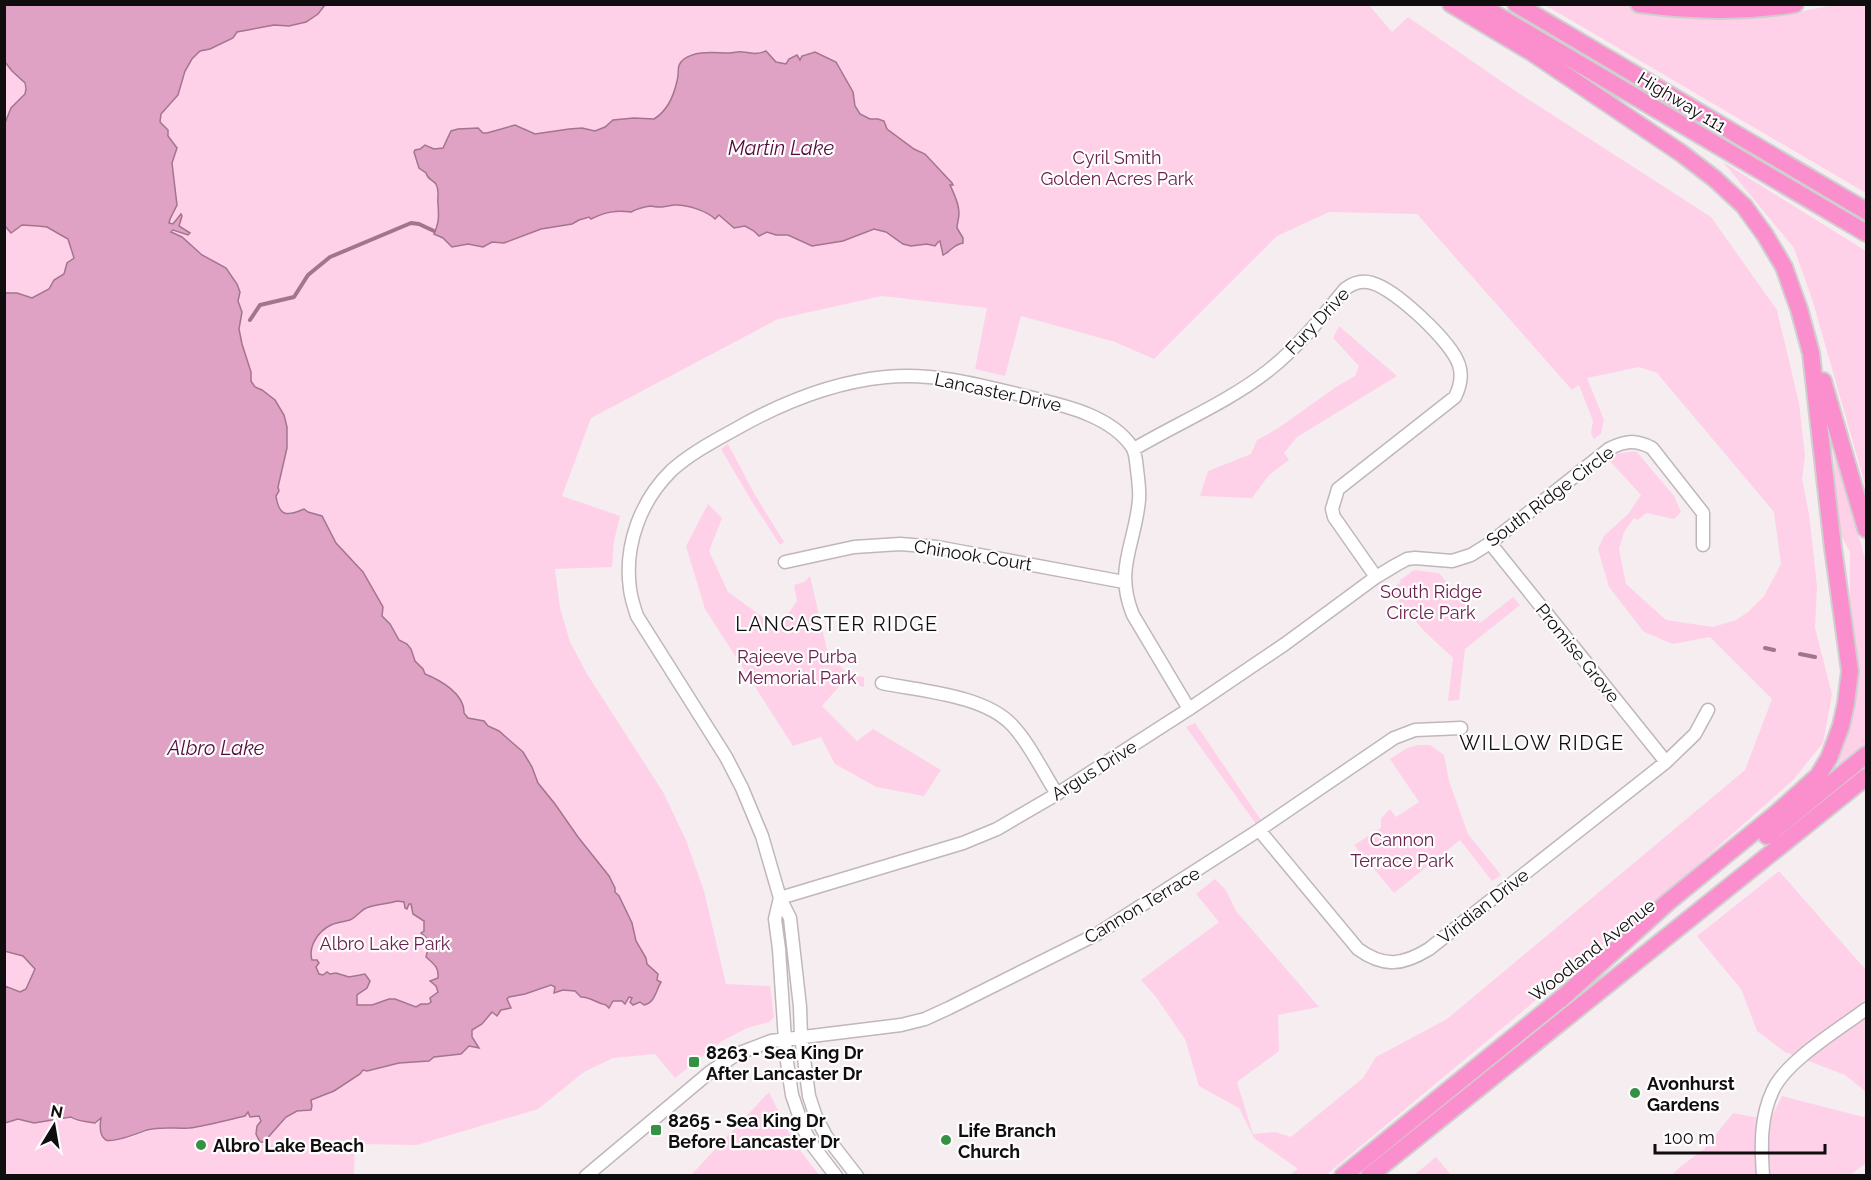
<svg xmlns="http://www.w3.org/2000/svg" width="1871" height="1180" viewBox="0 0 1871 1180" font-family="Raleway,sans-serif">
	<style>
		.green { fill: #fed1e8; fill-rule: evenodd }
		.water { fill: #e0a2c4; stroke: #a2758d; stroke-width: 1.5; fill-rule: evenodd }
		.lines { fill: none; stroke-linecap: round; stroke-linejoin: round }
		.stream { stroke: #a2758d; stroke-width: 4 }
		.minor-casing { stroke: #bfb7bb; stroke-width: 15 }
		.highway-casing { stroke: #cfcfcf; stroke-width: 20 }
		.minor { stroke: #fff; stroke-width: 12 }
		.highway { stroke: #fb8fcd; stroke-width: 16 }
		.poi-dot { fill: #359143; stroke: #fefdfd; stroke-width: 2 }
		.labels { text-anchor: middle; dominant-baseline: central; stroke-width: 4.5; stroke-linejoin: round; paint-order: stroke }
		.street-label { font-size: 18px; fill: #100d0e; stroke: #fefdfd }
		.park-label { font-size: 18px; fill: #6a224f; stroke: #fefdfd }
		.poi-label { font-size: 18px; font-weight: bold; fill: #100d0e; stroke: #fefdfd; text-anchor: start }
		.water-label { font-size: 20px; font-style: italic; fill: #540b3b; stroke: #fefdfd }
		.neighbourhood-label { font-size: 20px; letter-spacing: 1.5px; fill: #100d0e; stroke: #fefdfd }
	</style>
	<rect width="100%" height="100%" fill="#f6edf1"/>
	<path class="green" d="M325 4 1369 5 1392 32 1408 17 1517 92 1711 217 1777 310 1799 403 1805 456 1802 479 1809 514 1817 586 1815 628 1832 694 1823 743 1793 780 1692 870 1326 1175H1289L1298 1169 1254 1138 1239 1108 1199 1086 1185 1039 1156 997 1141 980 1219 922 1196 894 1215 879 1226 890 1236 911 1319 1007 1278 1015 1279 1051 1237 1082 1253 1134 1275 1132 1291 1137 1363 1078 1376 1057 1447 1019 1745 770 1772 699 1710 637 1673 644 1644 632 1609 587 1598 549 1604 536 1628 514 1641 495 1608 459 1616 454 1636 451 1674 496 1681 512 1674 519 1646 513 1638 520 1634 518 1624 532 1619 549 1626 584 1666 620 1713 627 1736 620 1748 612 1764 596 1781 564 1774 512 1657 373 1639 367 1587 378 1604 420 1601 434 1594 439 1591 433 1593 421 1579 385 1572 390 1417 214 1329 212 1277 236 1154 359 1115 342 1021 316 1005 376 975 369 987 308 882 296 778 319 591 418 562 496 620 516 614 541 612 567 555 569 560 608 570 642 587 674 663 792 686 840 704 891 726 984 770 986 774 1017 769 1022 747 1028 722 1041 675 1078 655 1054 613 1058 584 1072 538 1109 417 1145 355 1144 354 1175 5 1176V1123C20 1117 23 1122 38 1122 45 1122 65 1119 71 1117L76 1121 97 1123 101 1118 100 1127 119 1138H128L161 1127 176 1129 187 1128 245 1116 248 1112 259 1116 261 1121C254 1129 257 1134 262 1142H263C275 1130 285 1110 304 1112L312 1105 311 1100 334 1091 360 1074 363 1070 367 1071 399 1063 425 1061 434 1057 461 1054 469 1046 479 1048 472 1037V1030L482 1024 492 1012 495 1016 501 1010 511 1007 507 999 509 997 525 994 537 989 554 986 557 992 562 990 575 991 581 997C590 996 597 1003 606 1005L609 1008 613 1001H622L625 1003 629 997 632 998 635 1005 640 1002 654 998 661 982 660 980H657L658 975 647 964 636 941 630 920 609 876 578 837 555 804 538 783 532 767 523 752 499 731 488 726 484 721 468 718C464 712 465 706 462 700 457 692 434 677 425 674 422 667 418 667 415 661 411 652 408 645 399 640L390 624 382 616 383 607 360 567 336 543 324 518 318 515 308 512 304 509C250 530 293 459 287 436 285 428 278 403 272 397 265 391 256 390 251 381V372L242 344 239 329 241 317 238 301 239 291 237 283 233 279 226 268 202 255 192 245 171 232 178 231 188 235V231L179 226 182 216 173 224 169 223 170 219 177 203 175 196 168 130 161 123V114L178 95 187 68 200 51 210 49 234 37 237 32 274 25 289 26 306 22 318 14ZM764 51 776 62 786 64 789 59 800 60 802 56 812 53 839 66 853 93 857 110 860 114 870 119H878L883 121 887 129 914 149 925 153 952 183 949 185C956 197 962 210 957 224 959 232 963 243 954 249 951 251 947 252 945 255L941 253 940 241 938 242 934 246 927 244 911 246 903 244 886 232 874 229 843 241 812 246 788 235H776L767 232 761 236 745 226 734 228 719 215 716 219 706 211 685 206 675 205 664 208 651 206 630 212 616 211 579 220 556 227 545 228 504 243 492 242 486 246 479 247 468 244 452 247 443 238H439L434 231 439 216 437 202 438 191 436 185 427 176 415 150 421 149 423 146 427 145 434 149 443 148 451 131 458 129 474 128 483 133H487L511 126H518L534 134 569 129 582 128 595 131 605 127 613 120 634 118 654 119C670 109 678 87 677 68L701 53 732 54 743 52 751 55Z
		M1545 5H1635L1702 15 1787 14 1835 5H1866V193Z
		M5 62C13 71 27 80 25 93L5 123Z
		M1723 162 1866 251V488L1813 302 1794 248Z
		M22 225 47 227 64 236 70 242 71 250 74 258 69 261 64 274 56 278 49 289 30 299 17 293H5V226L11 233Z
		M1339 326 1397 376 1297 437 1284 453 1289 460 1269 475 1252 498 1200 496 1208 471 1251 454 1257 440 1277 429 1336 387 1355 376 1359 366 1333 338Z
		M1833 440 1866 563V751L1854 753 1837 770 1857 645 1850 641V552L1838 530Z
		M728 444 755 495 784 542 780 545 751 500 721 449Z
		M708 504 722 518 709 551 728 592 778 628 797 601 794 585 804 582 810 576 827 650 847 674 864 677V687L843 682 822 706 857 741 873 729 941 770 924 796 876 787 835 764 821 737 793 746 705 609 686 546Z
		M1414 570 1439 573 1480 623 1513 597 1520 605 1465 649 1459 700 1448 701 1453 658 1424 631 1390 590 1401 582 1400 580Z
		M1195 723 1261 820 1256 824 1186 727Z
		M1418 745H1430L1444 755 1449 781 1468 834 1501 875 1492 881 1460 840 1394 893 1354 845 1381 828V818L1390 809 1396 817 1419 802 1390 759 1407 748Z
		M1779 871 1866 970V1092L1845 1075 1785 1052 1757 1031 1741 989 1697 936Z
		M397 901 404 902 407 909 409 904H411L413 914 424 921V931L421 932 430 942 426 957C434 964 439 966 438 978L431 981 436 986 438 992 430 998 431 1002 416 1007 389 999 372 1005H357V995L367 988 369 979 366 976 359 974 349 977 336 973 330 974 327 972 323 975 319 974 316 967 318 965 316 960H312C308 947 318 931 331 925 337 922 344 922 350 920 357 917 361 910 369 907 378 904 388 904 397 901Z
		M5 951 23 956 35 969 26 989 20 993 5 986Z
		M769 1092 793 1141 819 1175H691Z
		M1782 1096 1863 1117 1866 1115V1163L1850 1175 1671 1176 1679 1168 1705 1148 1733 1113 1770 1120Z
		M1436 1157 1451 1175H1414Z"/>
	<path class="water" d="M5 4 325 5 318 14 306 22 289 26 274 25 237 32 233 38 210 49 200 51 192 59 185 71 178 95 161 114 160 122 168 130V136L177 148 172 163 177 205 170 219 169 223 173 224 181 214 182 216 179 226 190 233 188 235 173 230 171 232 182 237 202 255 226 268 237 284 240 292 238 301 242 312 239 329 242 344 251 372V381L255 387 262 390 275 400 284 415 287 427V448L278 487 279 491 276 496C279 516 286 517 304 509L308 512 322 516 336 543 363 572 383 607 382 616 390 624 399 640 407 644 411 649 415 661 423 669 425 674C440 680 465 694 464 713L468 718 484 721 488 726 499 731 523 752 532 767 538 783 555 804 578 837 609 876 615 888V892L619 896 632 923 636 941 646 958 647 964 658 974 657 980 661 982C656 990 655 1003 644 1005L640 1002 633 1005 630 1002 632 998 629 997 625 1004 622 1001H613L609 1008 606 1005C596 1003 591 997 581 997L575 991 563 990 554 993 555 987 551 985 525 994 509 997 507 999 511 1008 501 1010 497 1016 492 1012 482 1024 472 1030V1037L479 1048 469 1046 461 1054 434 1057 429 1061 399 1063 367 1071 363 1070 360 1074 334 1091 311 1100 312 1106 311 1110 297 1111 286 1117 264 1142H260L256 1134 257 1126 261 1121 259 1116 250 1117 248 1112 245 1116C227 1120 206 1126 189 1128 175 1129 161 1126 147 1130 139 1133 113 1143 106 1140 99 1136 100 1124 101 1118L95 1123C87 1121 78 1122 71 1117L34 1123 18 1119 5 1123V986L20 992 26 989 35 969 23 956 4 951 5 293H17L32 298 49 289 54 280 64 274 67 263 74 258 68 239 47 227 38 226 22 225 11 233 5 226V123L11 108 25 94 26 89 25 83 12 71 5 62ZM397 901 404 902 405 908 407 909 409 904H411L413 914 424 921V931L421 933 430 941 426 957C434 964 439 967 438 978L430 981 436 986 438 992 430 998 431 1002 428 1004H421L416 1007 395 999H389L372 1005H357V995L367 988 370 981 365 974 349 977 336 973 330 974 327 972 323 975 319 974 316 967 319 963 317 960H312C308 947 318 931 331 925 337 922 343 922 350 920 357 917 361 909 369 907 378 904 388 904 397 901Z
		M766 51 776 62 786 64 789 59 797 55 800 60 802 56 815 52 836 62 853 92 855 106 860 114 870 119H878L884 121 887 129 914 149 925 154 952 183 953 185H950C954 194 959 203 959 213 959 219 957 223 957 228L963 238V243C954 244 950 252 943 255L940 241 938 242 935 246 927 244 911 246 903 244 886 232 874 229 843 241 812 246 788 235H776L767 232 759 236 754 231 745 226 734 228 719 215 715 219C707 211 686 204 674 205 665 206 660 209 651 206 644 207 636 209 631 212 616 210 605 212 591 219L589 217 579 220 572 224 541 229 504 243 492 242 483 247 468 244 452 247 443 238 434 234C439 222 439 217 438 204 437 197 440 191 436 184 432 179 428 180 426 173L419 168 414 152 415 150 420 149 425 145 434 149 443 148 451 131 458 129 478 128 483 133H487L515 125 535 134 569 129 582 128 595 131 605 127 613 120 634 118 654 119C667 111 674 95 677 81 680 72 675 66 684 59 697 50 714 53 729 53 734 53 739 51 743 52 753 53 756 55 766 51Z"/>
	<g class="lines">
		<path class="stream" d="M250 320 260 305 294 297 308 275 330 257 411 223 419 224 434 231
			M1765 648 1774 650
			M1800 654 1815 657"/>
		<defs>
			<path id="minor" d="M1134 449C1178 423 1230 401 1269 370 1298 347 1322 317 1345 289 1353 283 1362 280 1372 283 1395 289 1452 342 1459 365 1463 377 1460 387 1455 397L1338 489 1332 509 1334 517 1376 577
				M1490 543 1666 762
				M785 562 854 547 900 544 937 547 1124 582
				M882 683C921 691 984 695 1012 725 1030 744 1042 771 1057 794
				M1259 830 1358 949C1384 968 1403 965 1429 949L1666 762 1695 734 1708 710
				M780 898 963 843 997 829 1057 794 1189 709 1285 644 1376 577 1396 565 1407 559 1415 558 1452 561 1471 555 1490 543 1609 449C1626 440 1636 440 1652 448L1703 513V545
				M780 898 775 919 779 949 786 1055 792 1095 804 1130 813 1146 836 1176
				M586 1176 710 1072 737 1054 771 1041 901 1025 925 1019 949 1008 1097 934 1259 830 1394 738 1415 730 1461 728
				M857 1176 826 1136 816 1117 809 1096 801 1036 800 1007 790 918 780 898 762 836 742 788 726 757 637 616C634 607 631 598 630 589 624 546 640 501 672 470 692 452 718 439 741 426 786 401 834 382 886 377 936 372 984 386 1033 398 1066 406 1111 416 1132 447 1136 453 1136 462 1137 469 1138 479 1140 490 1139 500 1135 545 1114 569 1133 615L1189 709
				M1763 1176C1761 1146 1760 1117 1773 1090 1787 1060 1840 1029 1866 1009"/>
			<path id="highway" d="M1451 4 1533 53 1681 153 1715 179 1744 206 1765 235 1784 267 1799 309 1811 353 1833 548 1850 671 1846 703 1841 726 1829 758 1818 776 1777 813 1668 902 1560 1000
				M1478 4 1866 233
				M1516 4 1866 211
				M1639 4C1691 11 1743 13 1795 4
				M1823 381 1866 529
				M1767 836 1866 755
				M1343 1176 1568 993
				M1369 1176 1866 777"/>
		</defs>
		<use href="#minor" class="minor-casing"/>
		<use href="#highway" class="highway-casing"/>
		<use href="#minor" class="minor"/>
		<use href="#highway" class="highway"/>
	</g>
	<g class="poi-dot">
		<rect x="688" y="1056" width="12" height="12" rx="3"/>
		<circle cx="1635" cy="1093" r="6"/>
		<rect x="650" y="1124" width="12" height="12" rx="3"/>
		<circle cx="946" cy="1140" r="6"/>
		<circle cx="201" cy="1145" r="6"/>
	</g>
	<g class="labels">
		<g class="street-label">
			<text transform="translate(1682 102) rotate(31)">Highway 111</text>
			<text transform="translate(1317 321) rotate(-47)">Fury Drive</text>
			<text transform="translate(998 392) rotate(12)">Lancaster Drive</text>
			<text transform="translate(1550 496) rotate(-37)">South Ridge Circle</text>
			<text transform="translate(973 555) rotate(9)">Chinook Court</text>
			<text transform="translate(1578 653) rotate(51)">Promise Grove</text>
			<text transform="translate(1094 770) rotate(-32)">Argus Drive</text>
			<text transform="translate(1142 905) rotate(-31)">Cannon Terrace</text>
			<text transform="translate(1483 906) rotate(-38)">Viridian Drive</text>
			<text transform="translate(1592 950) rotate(-38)">Woodland Avenue</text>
		</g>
		<g class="park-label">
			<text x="1117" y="157">Cyril Smith<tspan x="1117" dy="21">Golden Acres Park</tspan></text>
			<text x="1431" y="591">South Ridge<tspan x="1431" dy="21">Circle Park</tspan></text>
			<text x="797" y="656">Rajeeve Purba<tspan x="797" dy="21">Memorial Park</tspan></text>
			<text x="1402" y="839">Cannon<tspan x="1402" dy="21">Terrace Park</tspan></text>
			<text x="385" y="943">Albro Lake Park</text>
		</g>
		<g class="poi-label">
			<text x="706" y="1052">8263 - Sea King Dr<tspan x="706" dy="21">After Lancaster Dr</tspan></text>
			<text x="1647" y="1083">Avonhurst<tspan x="1647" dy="21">Gardens</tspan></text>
			<text x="668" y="1120">8265 - Sea King Dr<tspan x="668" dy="21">Before Lancaster Dr</tspan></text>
			<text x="958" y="1130">Life Branch<tspan x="958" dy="21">Church</tspan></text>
			<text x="213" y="1145">Albro Lake Beach</text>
		</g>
		<g class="water-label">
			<text x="781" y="148">Martin Lake</text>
			<text x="216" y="748">Albro Lake</text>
		</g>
		<g class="neighbourhood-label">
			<text x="837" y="624">LANCASTER RIDGE</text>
			<text x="1542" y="743">WILLOW RIDGE</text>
		</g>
	</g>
	<rect width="1871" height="1180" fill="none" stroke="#100d0e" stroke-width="12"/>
	<g transform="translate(54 1126) rotate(11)" stroke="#fefdfd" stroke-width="4.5" paint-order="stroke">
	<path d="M0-4.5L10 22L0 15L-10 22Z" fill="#100d0e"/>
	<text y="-9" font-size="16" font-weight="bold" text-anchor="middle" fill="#100d0e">N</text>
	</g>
	<path d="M1655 1144v9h170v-9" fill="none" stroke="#100d0e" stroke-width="3"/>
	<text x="1664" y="1144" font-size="18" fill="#100d0e" stroke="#fefdfd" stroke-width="4.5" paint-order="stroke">100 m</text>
</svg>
